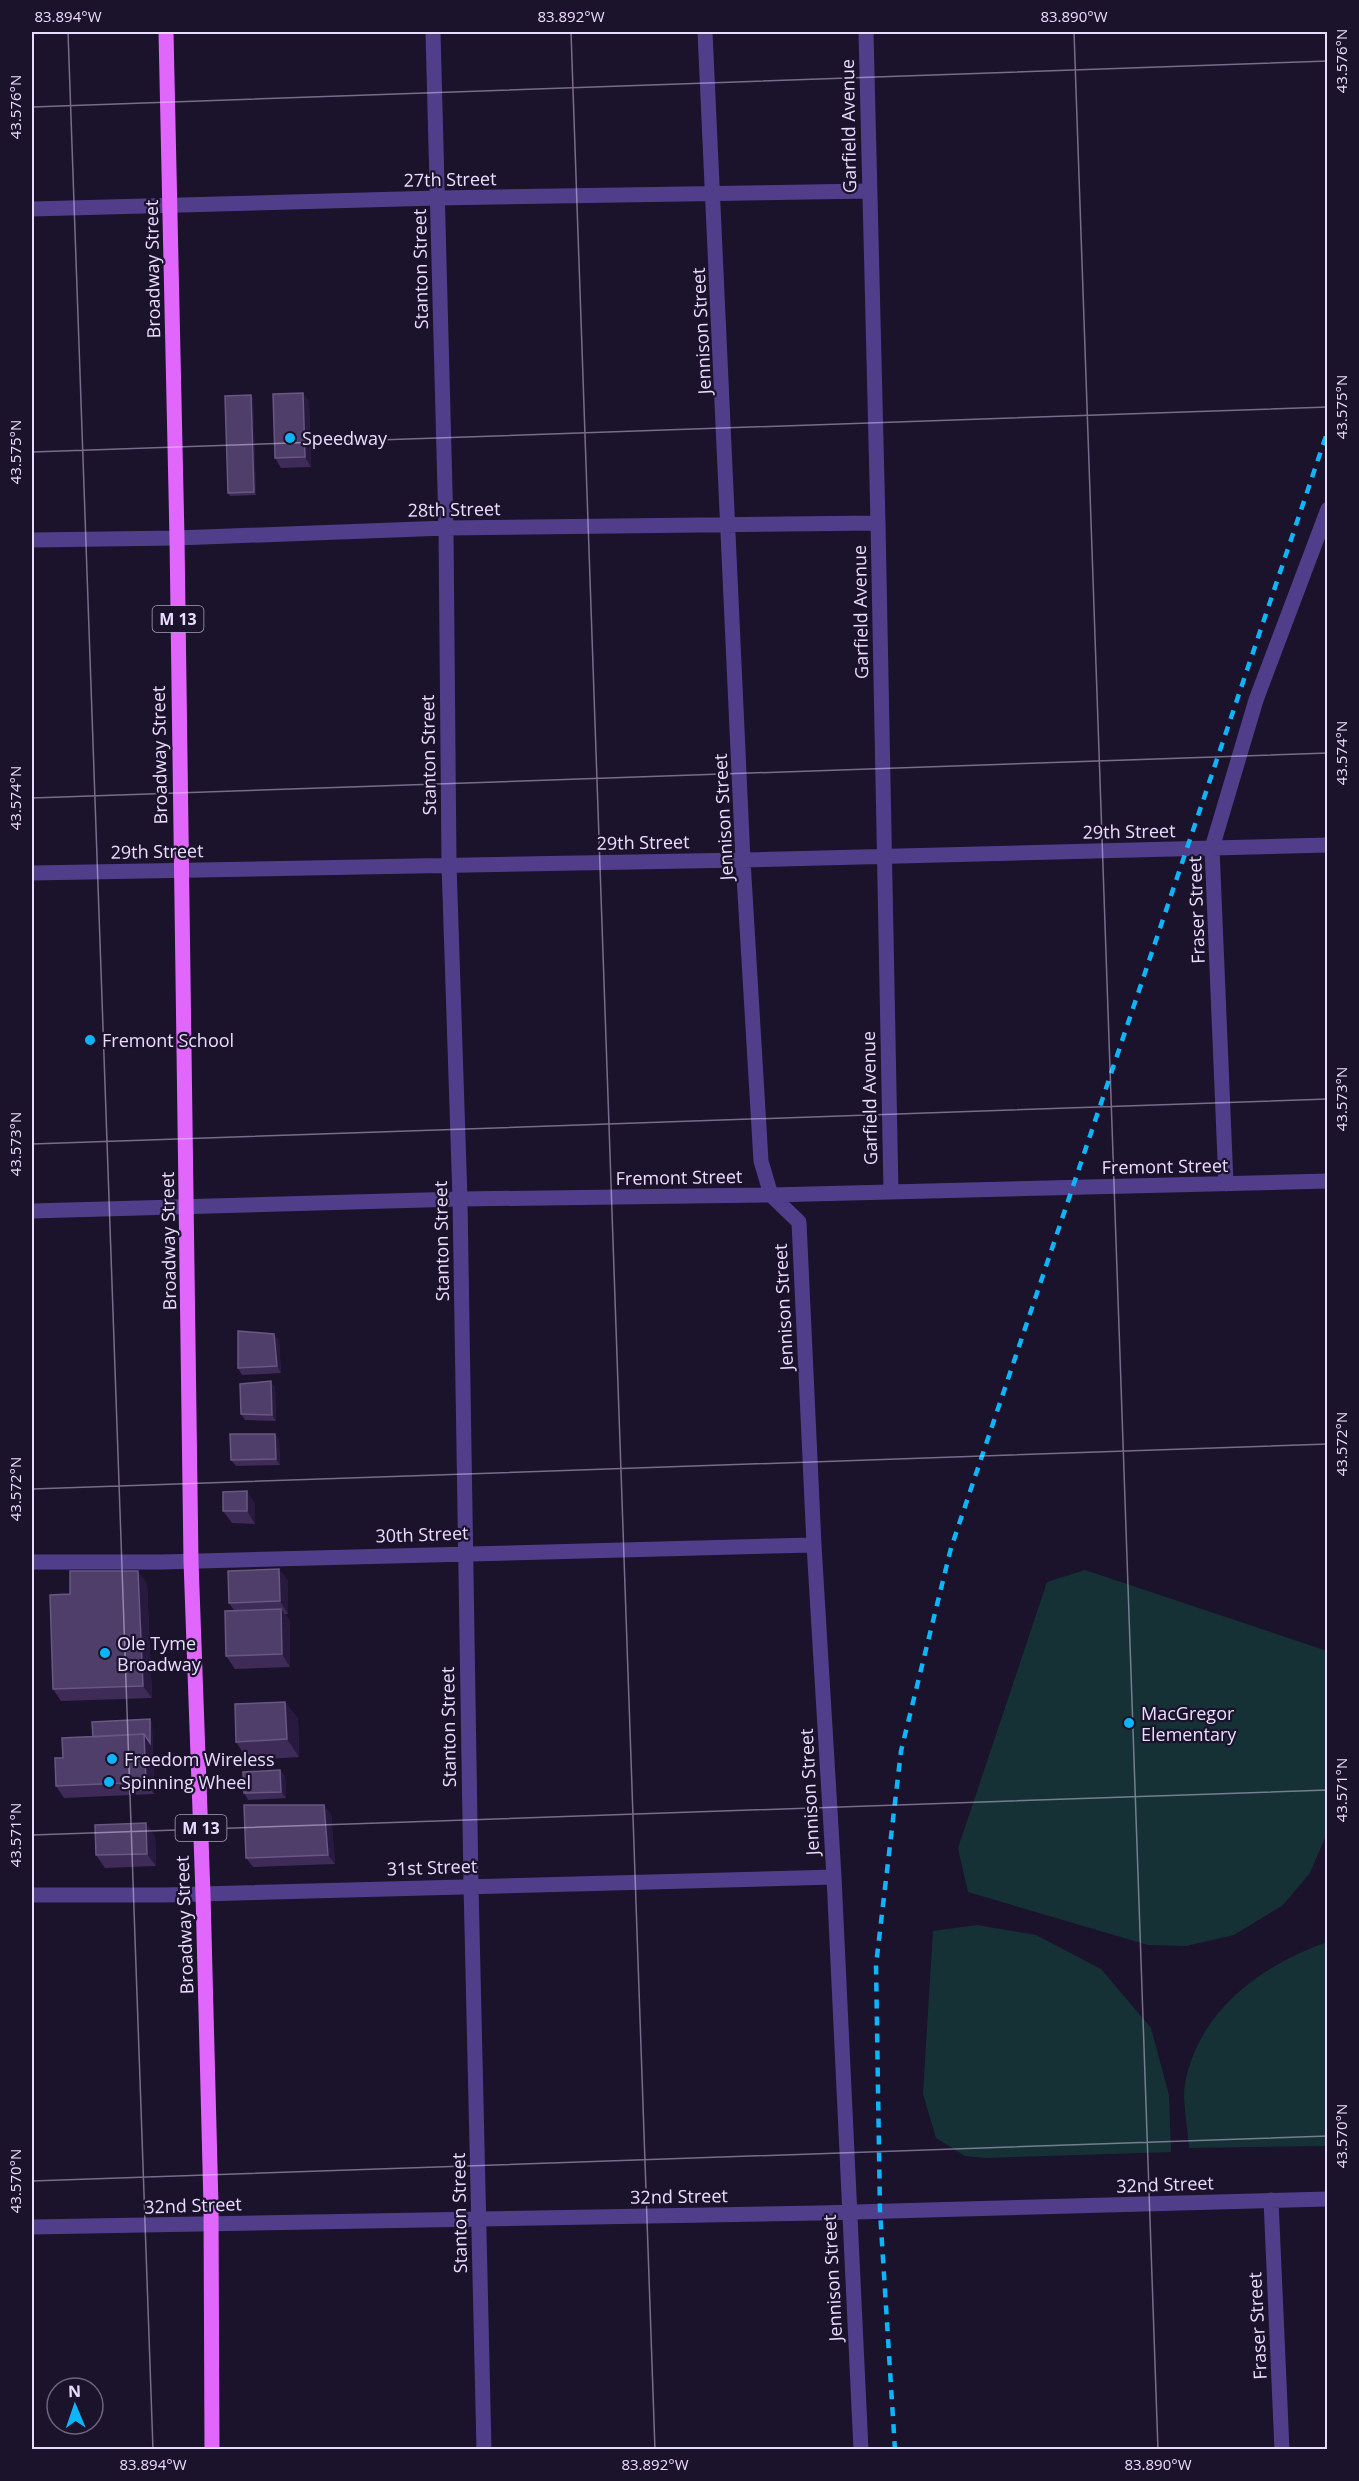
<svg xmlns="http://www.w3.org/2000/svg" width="1359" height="2481" viewBox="0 0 1359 2481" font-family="'Open Sans',sans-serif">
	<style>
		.green { fill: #153136 }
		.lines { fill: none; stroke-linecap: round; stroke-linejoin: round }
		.minor { stroke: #503e8a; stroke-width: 15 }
		.major { stroke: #e167fc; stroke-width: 15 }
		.rail { stroke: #0eb5fa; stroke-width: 4.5; stroke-dasharray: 9 8; stroke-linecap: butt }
		.wall { fill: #3e2b58 }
		.shaded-wall { fill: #28193f }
		.building { fill: #503e6a; stroke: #685781; stroke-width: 1.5 }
		.ticks { fill: none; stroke: #e8ddfe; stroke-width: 1.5; stroke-opacity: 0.45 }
		.poi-dot { fill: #0eb5fa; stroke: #1b122c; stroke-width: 2 }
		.labels { text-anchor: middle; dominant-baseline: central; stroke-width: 4.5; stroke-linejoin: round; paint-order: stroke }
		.shield { fill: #1b122c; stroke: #aaa0bf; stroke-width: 1.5 }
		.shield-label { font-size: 16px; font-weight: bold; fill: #e8ddfe }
		.street-label { font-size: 18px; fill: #e8ddfe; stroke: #1b122c }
		.poi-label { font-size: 18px; fill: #e8ddfe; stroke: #1b122c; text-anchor: start }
		.neatline { fill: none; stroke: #e8ddfe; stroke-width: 2 }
		.ticks-label { font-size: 15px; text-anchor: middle; fill: #e8ddfe }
	</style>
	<rect width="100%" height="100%" fill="#1b122c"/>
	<path class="green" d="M1085 1570 1327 1651V1833L1310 1873 1283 1905 1234 1935 1186 1946 1148 1945 968 1892 958 1848 1047 1582Z
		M977 1925 1036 1935 1101 1969 1151 2028 1169 2095 1171 2152 986 2158 965 2156 936 2138 923 2094 933 1931Z
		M1327 1942V2146L1189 2148C1188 2129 1182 2101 1185 2084 1198 2011 1262 1965 1327 1942Z"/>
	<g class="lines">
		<path class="minor" d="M433 32 446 528 449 864 460 1199 471 1885 484 2450
			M705 32 743 860 761 1161 771 1195 799 1222 814 1545 834 1877 861 2450
			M866 32 878 523 891 1192
			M32 209 438 198 869 191
			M32 540 177 538 446 528 878 523
			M32 873 743 860 1328 845
			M1226 1184 1212 848 1256 700 1328 509
			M32 1211 460 1199 771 1195 1328 1181
			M32 1562H162L814 1545
			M32 1895H165L834 1877
			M1271 2200 1282 2450
			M32 2227 819 2213 1328 2199"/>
		<path class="major" d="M166 32 177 538 191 1561 203 1894 211 2206 212 2450"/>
		<path class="rail" d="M895 2450 880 2211 876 1965 901 1751 951 1548 1328 430"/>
	</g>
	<path class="wall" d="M303 393 309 402 311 467 281 468 275 458Z
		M251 395 253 398 256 495 230 496 228 493Z
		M279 1340 281 1373 242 1375 238 1368Z
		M275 1387 276 1421 245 1420 241 1414Z
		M275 1434 279 1440 280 1465 236 1466 231 1460Z
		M255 1503V1524L232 1523 223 1511Z
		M279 1569 288 1581V1614H285L290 1621V1667L235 1669 226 1656 234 1610 229 1603Z
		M147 1583 152 1698 61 1701 53 1689 70 1594Z
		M285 1702 298 1719 299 1757 248 1760 236 1742Z
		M152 1722 154 1794 64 1798 56 1786 63 1758 93 1737Z
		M280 1770 285 1776 286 1798 248 1800 244 1793Z
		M331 1814 335 1864 253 1867 246 1858Z
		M155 1836 156 1866 105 1868 96 1855Z"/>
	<path class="shaded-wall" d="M303 393 309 402 311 467 305 457Z
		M251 395 253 398 256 495 254 492Z
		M274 1334 279 1340 281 1373 277 1366Z
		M271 1381 275 1387 276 1421 272 1415Z
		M275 1434 279 1440 280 1465 276 1459Z
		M247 1491 255 1503V1524L247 1511Z
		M279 1569 288 1581V1614L280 1601Z
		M138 1571 147 1583 152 1698 143 1686Z
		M281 1609 290 1621V1667L282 1654Z
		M285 1702 298 1719 299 1757 287 1739Z
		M150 1719 152 1722 154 1794 146 1782 144 1734Z
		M280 1770 285 1776 286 1798 281 1792Z
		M324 1805 331 1814 335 1864 328 1855Z
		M146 1823 155 1836 156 1866 147 1854Z"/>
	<path class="building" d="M303 393 305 457 275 458 273 394Z
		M251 395 254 492 228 493 225 396Z
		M238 1331 274 1334 277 1366 238 1368Z
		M271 1381 272 1415 241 1414 240 1384Z
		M230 1434H275L276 1459 231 1460Z
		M247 1491V1511H223V1492Z
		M279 1569 280 1601 229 1603 228 1571Z
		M70 1571H138L143 1686 53 1689 50 1595 70 1594Z
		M281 1609 282 1654 226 1656 225 1611Z
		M285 1702 287 1739 236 1742 235 1704Z
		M150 1719V1743L144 1734 93 1737 92 1722Z
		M144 1734 146 1782 56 1786 55 1758H63L62 1738Z
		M280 1770 281 1792 244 1793 243 1772Z
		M244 1805H324L328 1855 246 1858Z
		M146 1823 147 1854 96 1855 95 1825Z"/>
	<path class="ticks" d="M68 32 153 2450M571 32 655 2450M1074 32 1158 2450M32 107 1328 61M32 452 1328 407M32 798 1328 753M32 1144 1328 1099M32 1489 1328 1444M32 1835 1328 1790M32 2181 1328 2136"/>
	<g class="poi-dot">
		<circle cx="290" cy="438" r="6"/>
		<circle cx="90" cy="1040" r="6"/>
		<circle cx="105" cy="1653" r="6"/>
		<circle cx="1129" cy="1723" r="6"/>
		<circle cx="112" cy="1759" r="6"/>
		<circle cx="109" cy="1782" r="6"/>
	</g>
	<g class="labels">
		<g class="shield">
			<rect x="152.5" y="606" width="51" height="26" rx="4.5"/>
			<rect x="175.5" y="1815" width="51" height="26" rx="4.5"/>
		</g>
		<g class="shield-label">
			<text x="178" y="619">M 13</text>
			<text x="201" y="1828">M 13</text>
		</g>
		<g class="street-label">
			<text transform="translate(848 126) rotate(-91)">Garfield Avenue</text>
			<text transform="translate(450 179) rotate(-1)">27th Street</text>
			<text transform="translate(152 269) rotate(-91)">Broadway Street</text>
			<text transform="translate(420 269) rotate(-91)">Stanton Street</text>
			<text transform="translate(701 331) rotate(-93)">Jennison Street</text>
			<text transform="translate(454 509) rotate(-1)">28th Street</text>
			<text transform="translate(860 612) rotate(-91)">Garfield Avenue</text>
			<text transform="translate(159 755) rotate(-91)">Broadway Street</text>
			<text transform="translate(428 755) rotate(-91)">Stanton Street</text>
			<text transform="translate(723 817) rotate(-93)">Jennison Street</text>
			<text transform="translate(1129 831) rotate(-1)">29th Street</text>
			<text transform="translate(643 842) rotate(-1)">29th Street</text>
			<text transform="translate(157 851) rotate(-1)">29th Street</text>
			<text transform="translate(1196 910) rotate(-92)">Fraser Street</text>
			<text transform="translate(869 1098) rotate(-91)">Garfield Avenue</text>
			<text transform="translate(1165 1166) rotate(-1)">Fremont Street</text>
			<text transform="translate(679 1177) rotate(-1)">Fremont Street</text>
			<text transform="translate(168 1241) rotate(-91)">Broadway Street</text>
			<text transform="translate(441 1241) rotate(-91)">Stanton Street</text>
			<text transform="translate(783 1307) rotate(-93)">Jennison Street</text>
			<text transform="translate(422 1534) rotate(-2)">30th Street</text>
			<text transform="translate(448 1727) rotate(-91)">Stanton Street</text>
			<text transform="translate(809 1792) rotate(-93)">Jennison Street</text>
			<text transform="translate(432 1867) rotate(-2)">31st Street</text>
			<text transform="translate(184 1925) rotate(-92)">Broadway Street</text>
			<text transform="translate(1165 2184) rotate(-2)">32nd Street</text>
			<text transform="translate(679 2196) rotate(-1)">32nd Street</text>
			<text transform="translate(193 2205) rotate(-2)">32nd Street</text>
			<text transform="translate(459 2213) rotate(-91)">Stanton Street</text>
			<text transform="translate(832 2278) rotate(-93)">Jennison Street</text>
			<text transform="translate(1257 2326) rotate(-93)">Fraser Street</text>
		</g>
		<g class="poi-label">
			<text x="302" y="438">Speedway</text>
			<text x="102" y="1040">Fremont School</text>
			<text x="117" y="1643">Ole Tyme<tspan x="117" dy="21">Broadway</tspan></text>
			<text x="1141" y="1713">MacGregor<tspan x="1141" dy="21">Elementary</tspan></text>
			<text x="124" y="1759">Freedom Wireless</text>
			<text x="121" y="1782">Spinning Wheel</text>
		</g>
	</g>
	<rect width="1359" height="2481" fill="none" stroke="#1b122c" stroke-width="66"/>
	<g transform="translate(75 2406) rotate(358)"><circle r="28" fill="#1b122c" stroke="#6d6380" stroke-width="1.5"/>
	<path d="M0-4.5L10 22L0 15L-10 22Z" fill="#0eb5fa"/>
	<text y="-9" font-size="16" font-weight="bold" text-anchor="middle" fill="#e8ddfe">N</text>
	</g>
	<rect x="33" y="33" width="1293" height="2415" class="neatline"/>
	<g class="ticks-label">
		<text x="68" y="22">83.894°W</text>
		<text x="571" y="22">83.892°W</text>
		<text x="1074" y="22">83.890°W</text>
		<text transform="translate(1342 61) rotate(-90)" y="5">43.576°N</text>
		<text transform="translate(16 107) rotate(-90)" y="5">43.576°N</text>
		<text transform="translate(1342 407) rotate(-90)" y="5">43.575°N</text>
		<text transform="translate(16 452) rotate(-90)" y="5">43.575°N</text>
		<text transform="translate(1342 753) rotate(-90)" y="5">43.574°N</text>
		<text transform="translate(16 798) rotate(-90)" y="5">43.574°N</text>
		<text transform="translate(1342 1099) rotate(-90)" y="5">43.573°N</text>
		<text transform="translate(16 1144) rotate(-90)" y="5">43.573°N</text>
		<text transform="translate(1342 1444) rotate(-90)" y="5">43.572°N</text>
		<text transform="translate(16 1489) rotate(-90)" y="5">43.572°N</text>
		<text transform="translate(1342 1790) rotate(-90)" y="5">43.571°N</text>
		<text transform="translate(16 1835) rotate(-90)" y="5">43.571°N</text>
		<text transform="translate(1342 2136) rotate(-90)" y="5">43.570°N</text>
		<text transform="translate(16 2181) rotate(-90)" y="5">43.570°N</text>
		<text x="153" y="2470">83.894°W</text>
		<text x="655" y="2470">83.892°W</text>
		<text x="1158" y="2470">83.890°W</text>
	</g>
</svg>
